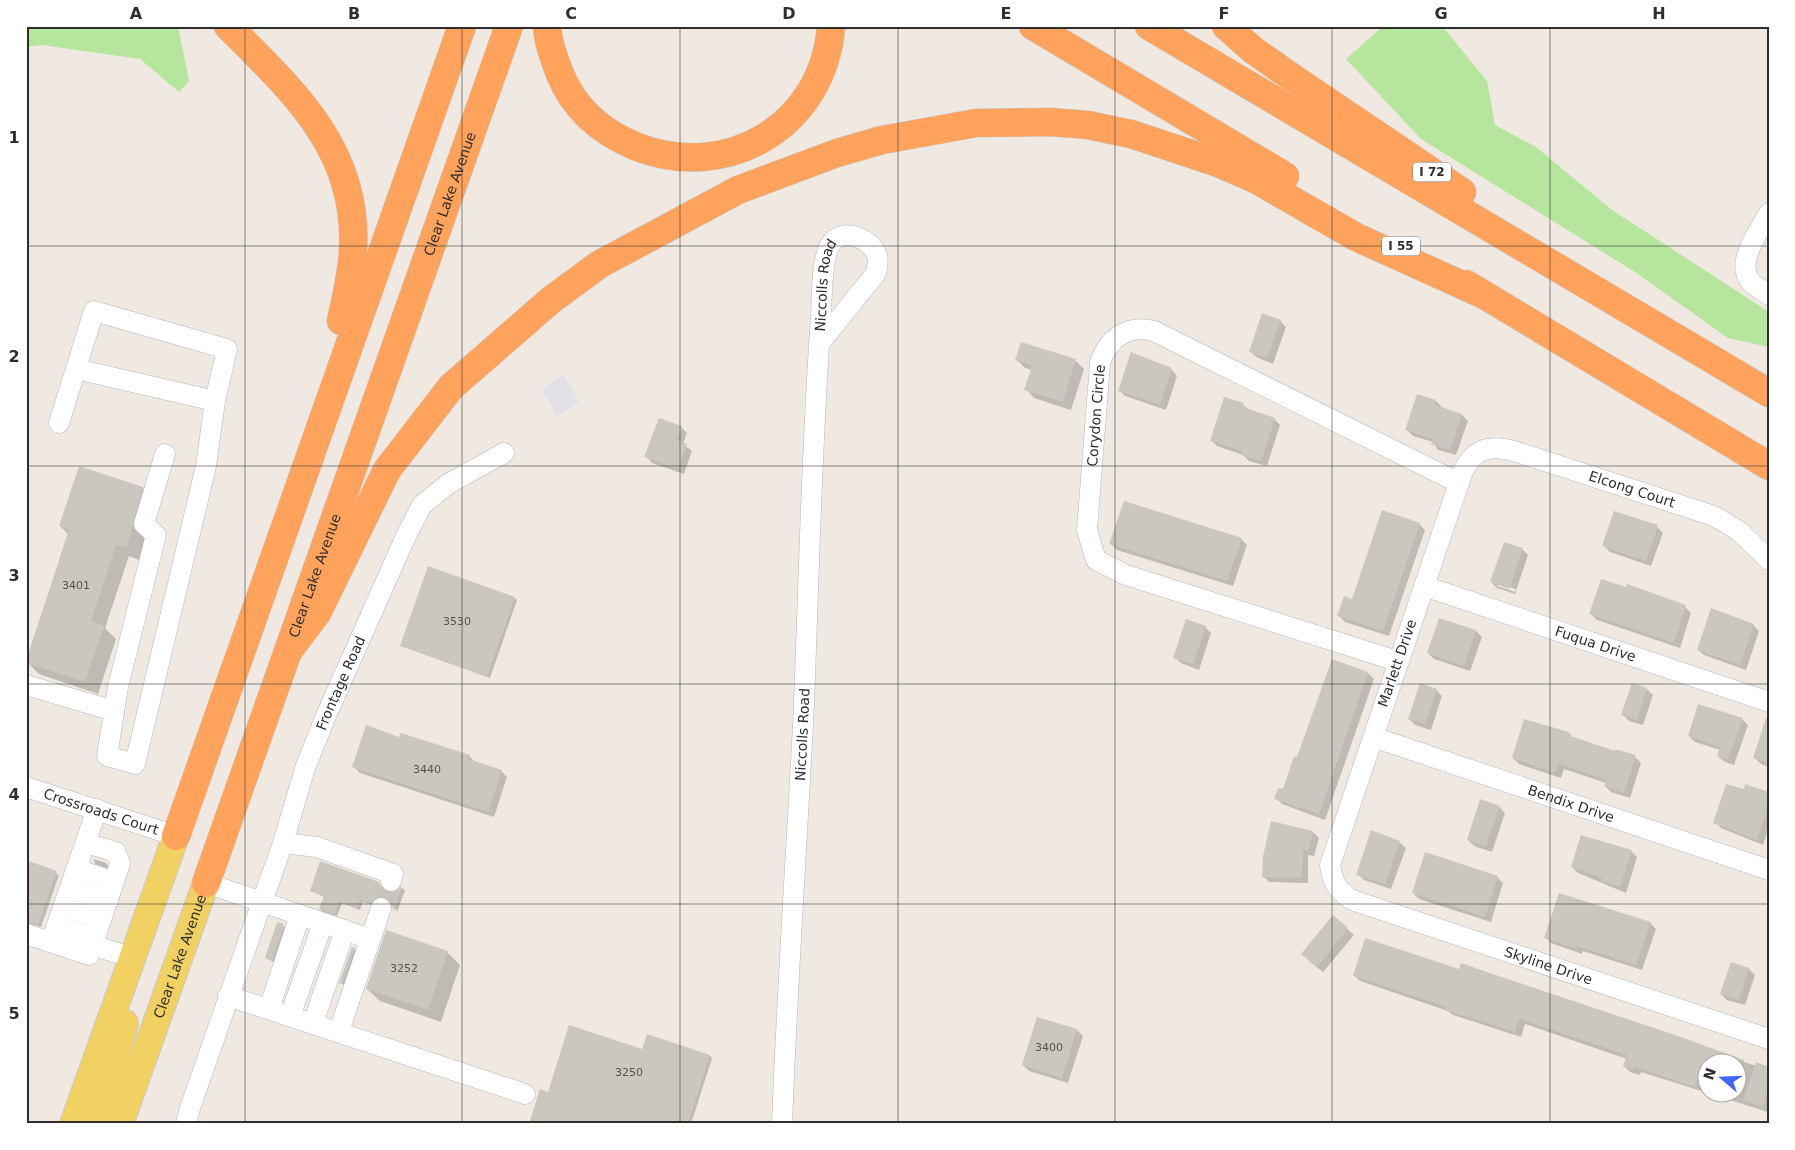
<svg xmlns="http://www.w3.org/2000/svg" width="1795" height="1150" viewBox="0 0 1795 1150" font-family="'DejaVu Sans',sans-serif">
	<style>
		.industrial { fill: #e3e1e8 }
		.green { fill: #b6e59e }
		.shadow { fill: #0003; fill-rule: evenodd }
		.building { fill: #cbc7bf }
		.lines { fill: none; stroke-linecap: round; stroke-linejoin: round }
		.minor-tunnel { stroke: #c8c4bd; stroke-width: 20; stroke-dasharray: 20 10; stroke-linecap: butt }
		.minor-casing { stroke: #b4b7c1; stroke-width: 21 }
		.major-casing { stroke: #c9c9c9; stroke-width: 28 }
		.highway-casing { stroke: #c9c9c9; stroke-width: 29 }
		.minor { stroke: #fff; stroke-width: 20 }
		.major { stroke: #f2d163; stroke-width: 26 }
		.highway { stroke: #ffa35c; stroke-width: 28 }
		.grid { fill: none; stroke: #2e2e2e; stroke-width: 1; stroke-opacity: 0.55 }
		.labels { text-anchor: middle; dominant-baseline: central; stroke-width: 4.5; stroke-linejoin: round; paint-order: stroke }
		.number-label { font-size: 11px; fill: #555452 }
		.shield { fill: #fff; stroke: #6d6d6d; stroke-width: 1 }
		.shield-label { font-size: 12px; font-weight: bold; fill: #2e2e2e }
		.street-label { font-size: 14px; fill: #2e2e2e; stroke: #fff }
		.neatline { fill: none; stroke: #2e2e2e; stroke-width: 2 }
		.grid-label { font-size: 16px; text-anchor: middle; font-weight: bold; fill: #2e2e2e }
	</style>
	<rect width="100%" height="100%" fill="#efe9e1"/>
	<path class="industrial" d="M563 374 579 402 557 416 542 390Z"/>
	<path class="green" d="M26 26H178L189 81 179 92 140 59 42 45 26 47Z
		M1383 26H1442L1487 81 1495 125 1536 147 1612 210 1769 312V347L1728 338 1635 272 1421 139 1346 59Z"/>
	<path class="shadow" d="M1280 321 1286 327 1273 364 1256 357 1250 351Z
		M1022 343 1076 361 1084 369 1071 410 1034 398 1026 389 1032 370 1025 368 1017 360Z
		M1171 369 1177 376 1166 410 1125 396 1119 390Z
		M1436 401 1442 407 1462 415 1468 421 1456 455 1438 450 1433 442 1413 436 1407 430Z
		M1243 405 1249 410 1274 419 1280 425 1267 466 1249 461 1243 455 1217 446 1211 440Z
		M681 427 687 433 683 444 692 451 684 474 652 463 646 456Z
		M142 488 155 500 139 560 129 556 105 628 116 639 98 694 39 674 26 661 68 534 60 526Z
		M1419 524 1425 530 1389 636 1345 622 1339 616Z
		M1657 527 1663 533 1651 566 1610 552 1604 546Z
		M1241 539 1247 545 1233 586 1117 550 1111 544Z
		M1522 549 1528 555 1515 594 1497 588 1491 582ZM1497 583 1516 589 1515 592 1497 586Z
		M1627 589 1685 607 1691 613 1680 648 1597 620 1591 614Z
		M514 598 517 600 490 678 401 646Z
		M1753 625 1759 631 1746 670 1704 655 1698 650Z
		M1205 627 1211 633 1199 670 1181 663 1175 657Z
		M1476 631 1482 637 1470 671 1434 659 1428 653Z
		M1332 660 1368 673 1374 679 1325 820 1282 804 1276 798 1284 791 1298 758Z
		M1647 689 1653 695 1643 725 1629 721 1623 715Z
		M1436 690 1442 696 1431 730 1415 725 1409 719Z
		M1742 719 1748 725 1734 765 1725 762 1718 756 1720 750 1695 742 1689 736Z
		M1525 721 1569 733 1573 738 1616 752 1635 757 1641 763 1630 798 1611 792 1605 786 1606 783 1564 769 1561 778 1519 764 1513 758Z
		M1769 729V767L1761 764 1755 758Z
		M400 738 469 756 475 762 501 771 507 777 494 817 360 773 354 767Z
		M1769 794V827L1763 845 1721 828 1715 822Z
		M1499 807 1505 813 1492 852 1474 846 1468 840Z
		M1313 832 1319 838 1314 856 1308 855V883L1269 882 1263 876Z
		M1399 842 1406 848 1391 889 1364 880 1358 874Z
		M1631 851 1637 857 1626 893 1578 873 1572 867Z
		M94 859 106 863 109 869 95 864Z
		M26 861 59 875 41 927 26 923Z
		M1497 877 1503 883 1491 922 1419 899 1413 893Z
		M379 883 384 892 395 894 402 888 405 890 397 912 392 901 382 899 374 905 363 902 360 910 342 903 337 916 323 912 320 909 324 897 311 890Z
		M1333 917 1354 935 1323 972 1308 960Z
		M278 923 286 928 275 963 266 958Z
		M1650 923 1656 929 1642 970 1583 951 1582 954 1551 943 1545 937Z
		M354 949 357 952 345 986 341 983Z
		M447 952 460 965 441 1022 380 1001 367 989Z
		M1732 963 1749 969 1755 975 1745 1005 1727 1000 1721 994Z
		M1461 965 1756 1066 1769 1068 1768 1112 1641 1072 1640 1075 1630 1072 1624 1066 1627 1059 1525 1024 1521 1037 1453 1015 1448 1011 1360 981 1354 975 1460 970ZM1708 1062H1738V1092H1708Z
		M1077 1030 1083 1036 1068 1083 1029 1071 1023 1065Z
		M710 1056 712 1058 691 1124H530L549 1094Z"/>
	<path class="building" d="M1262 313 1281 320 1267 358 1249 352Z
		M1021 342 1076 359 1063 402 1024 390 1032 366 1015 360Z
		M1131 352 1172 368 1160 405 1118 391Z
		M1417 394 1436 400 1435 405 1462 414 1450 450 1431 444 1433 439 1405 430Z
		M1224 397 1244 403 1243 407 1275 418 1261 461 1241 455 1242 451 1210 441Z
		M659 418 682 426 677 440 687 444 678 469 644 457Z
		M79 466 143 487 127 548 116 545 91 621 104 626 85 682 26 663 69 529 59 526Z
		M1124 501 1242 538 1227 581 1109 544Z
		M1382 510 1420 523 1383 631 1337 616 1344 596 1352 599Z
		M1614 511 1658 525 1646 561 1602 546Z
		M1504 542 1523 548 1509 589 1490 582Z
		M428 566 515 597 487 676 400 646Z
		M1601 579 1626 587 1627 584 1686 605 1674 643 1589 614Z
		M1711 608 1754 624 1740 665 1697 650Z
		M1439 618 1476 630 1464 666 1427 653Z
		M1186 619 1206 626 1193 664 1173 658Z
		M1332 659 1368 672 1319 814 1274 799 1278 788 1283 789 1294 756 1297 757Z
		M1420 683 1437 689 1425 724 1408 719Z
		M1632 683 1647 688 1637 720 1621 715Z
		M1698 704 1743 718 1728 760 1717 756 1720 747 1688 736Z
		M1766 718 1769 719V763L1753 758Z
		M1524 719 1569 732 1568 735 1615 751V749L1636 755 1624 793 1604 786 1606 780 1558 763 1555 773 1512 758Z
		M366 725 399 737 401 733 470 755 468 759 502 770 488 812 352 767Z
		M1726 784 1744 789 1745 784 1769 792V804L1757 840 1713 823Z
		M1480 799 1500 806 1486 846 1467 840Z
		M1271 821 1313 831 1308 851 1303 850 1302 878 1262 877 1263 856Z
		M1371 830 1400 841 1385 884 1356 875Z
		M1581 835 1632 850 1620 887 1601 881 1602 878 1571 867Z
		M1425 852 1498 876 1485 917 1412 893Z
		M26 860 57 871 38 925 26 922Z
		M320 861 379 882 382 889 387 892H394L402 886 394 911 390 900 379 896 370 903 360 899 357 908 339 901 334 914 319 909 324 896 310 891Z
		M1559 893 1651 922 1636 965 1577 946 1576 949 1544 938Z
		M1333 915 1348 928 1317 967 1301 954Z
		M277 922 284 924 272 961 265 958Z
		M386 930 448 951 428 1010 366 989Z
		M1365 938 1459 969 1461 963 1490 973 1678 1036 1744 1060V1062H1704L1695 1087 1635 1067 1634 1070 1623 1066 1627 1055 1519 1019 1515 1032 1445 1010 1446 1007 1353 976Z
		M352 947 355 948 342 984 339 983Z
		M1731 962 1749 968 1739 1000 1720 994Z
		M1037 1017 1077 1029 1062 1078 1022 1065Z
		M569 1025 642 1049 647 1034 710 1055 688 1124H529L540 1089 548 1092Z
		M1756 1062 1769 1067V1087L1763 1107 1743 1101Z"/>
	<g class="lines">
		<path class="minor-tunnel" d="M381 908 391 881"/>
		<defs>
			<g id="minor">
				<path d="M1769 213C1760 230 1735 262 1750 281 1754 286 1763 290 1769 295"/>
				<path d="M76 369 215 401"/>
				<path d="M59 423 94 311 227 349 215 401 206 466 135 764 107 756 118 687 156 535 144 524 165 454"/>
				<path id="s1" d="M1769 560 1739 531 1714 516 1514 451C1488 444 1473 449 1462 474L1330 865C1333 883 1336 889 1352 900L1769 1039"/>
				<path id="s2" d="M1424 586 1769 702"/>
				<path id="s3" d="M1397 661 1126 575 1096 560 1087 530 1100 363C1108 338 1128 324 1154 331L1459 483"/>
				<path d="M26 685 114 711"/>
				<path id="s4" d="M1373 737 1769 870"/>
				<path id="s5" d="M26 787 176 836"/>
				<path d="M283 843 317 847 393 874 391 881"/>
				<path d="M76 869 114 882"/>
				<path id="s6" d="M206 883 262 902 283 843 305 768 325 718 406 536 422 505 448 484 504 453"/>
				<path d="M70 888 108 901"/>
				<path d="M64 907 101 920"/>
				<path d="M57 926 95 939"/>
				<path d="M26 934 89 955 120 864 116 852 86 843"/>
				<path d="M51 942 97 809"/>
				<path d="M93 945 132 958"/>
				<path d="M228 996 525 1094"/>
				<path d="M269 1009 300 915"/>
				<path d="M290 1016 323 923"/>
				<path d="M313 1023 345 930"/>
				<path d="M339 1031 381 908"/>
				<path d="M186 1124 189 1111 262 902 370 939"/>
				<path id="s7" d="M782 1124C787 991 796 858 803 725 809 588 811 452 821 316 822 298 821 252 833 241 847 228 870 239 877 255 879 261 877 267 876 273L819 344"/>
			</g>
			<g id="major">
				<path d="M73 1124 176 836"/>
				<path d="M100 1124 125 1023"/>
				<path id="s8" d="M120 1124 206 883"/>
			</g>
			<g id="highway">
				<path d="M228 26C293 91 359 150 353 250 352 274 346 298 341 321"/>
				<path d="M547 26C548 43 554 58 560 74 574 108 601 132 635 146 726 183 824 126 831 26"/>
				<path d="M1033 26 1285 176"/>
				<path d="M1149 26 1769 393"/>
				<path d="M1226 26 1253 50 1290 76 1462 192"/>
				<path d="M1466 284 1769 466"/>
				<path d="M289 650 317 613 387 470 451 387 551 300 600 264 738 190 837 153 882 140 976 123 1050 122 1088 125 1131 134 1218 163 1257 180 1356 237 1482 294"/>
				<path d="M176 836 462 26"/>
				<path id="s9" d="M206 883 509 26"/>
			</g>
		</defs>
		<use href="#minor" class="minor-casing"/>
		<use href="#major" class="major-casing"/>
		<use href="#highway" class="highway-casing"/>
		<use href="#minor" class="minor"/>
		<use href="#major" class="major"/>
		<use href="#highway" class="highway"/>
	</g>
	<path class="grid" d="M245 26V1124M462 26V1124M680 26V1124M898 26V1124M1115 26V1124M1332 26V1124M1550 26V1124M26 246H1769M26 466H1769M26 684H1769M26 904H1769"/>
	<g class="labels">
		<g class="number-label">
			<text x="76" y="585">3401</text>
			<text x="457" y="621">3530</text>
			<text x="427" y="769">3440</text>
			<text x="404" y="968">3252</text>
			<text x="1049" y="1047">3400</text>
			<text x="629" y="1072">3250</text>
		</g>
		<g class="shield">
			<rect x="1413" y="162.5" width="38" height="19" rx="4"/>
			<rect x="1382" y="236.5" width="38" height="19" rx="4"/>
		</g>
		<g class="shield-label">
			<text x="1432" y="172">I 72</text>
			<text x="1401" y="246">I 55</text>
		</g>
		<g class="street-label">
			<text stroke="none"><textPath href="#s9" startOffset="731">Clear Lake Avenue</textPath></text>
			<text stroke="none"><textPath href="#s7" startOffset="840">Niccolls Road</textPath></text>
			<text stroke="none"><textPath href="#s3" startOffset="464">Corydon Circle</textPath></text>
			<text transform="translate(1632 489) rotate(18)">Elcong Court</text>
			<text stroke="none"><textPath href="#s9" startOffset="326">Clear Lake Avenue</textPath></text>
			<text stroke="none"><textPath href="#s2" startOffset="181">Fuqua Drive</textPath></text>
			<text transform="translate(1397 663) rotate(-71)">Marlett Drive</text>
			<text stroke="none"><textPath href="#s6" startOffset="292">Frontage Road</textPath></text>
			<text stroke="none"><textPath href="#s7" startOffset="390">Niccolls Road</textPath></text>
			<text stroke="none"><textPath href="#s4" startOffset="209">Bendix Drive</textPath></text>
			<text stroke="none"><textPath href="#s5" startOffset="79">Crossroads Court</textPath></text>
			<text stroke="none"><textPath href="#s8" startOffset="178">Clear Lake Avenue</textPath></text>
			<text stroke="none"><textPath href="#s1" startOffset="1008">Skyline Drive</textPath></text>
		</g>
	</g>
	<rect width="1795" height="1150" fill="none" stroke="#ffffff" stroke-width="55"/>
	<g transform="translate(1722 1078) rotate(289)"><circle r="24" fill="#ffffff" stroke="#ababab"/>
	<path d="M0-4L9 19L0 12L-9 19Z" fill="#4264fb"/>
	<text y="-8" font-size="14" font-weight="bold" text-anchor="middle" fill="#2e2e2e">N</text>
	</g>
	<rect x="28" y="28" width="1740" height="1094" class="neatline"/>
	<g class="grid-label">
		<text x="136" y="19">A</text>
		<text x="354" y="19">B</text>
		<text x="571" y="19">C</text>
		<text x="789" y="19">D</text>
		<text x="1006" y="19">E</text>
		<text x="1224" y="19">F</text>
		<text x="1441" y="19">G</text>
		<text x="1659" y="19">H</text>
		<text x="14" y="143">1</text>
		<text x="14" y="362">2</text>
		<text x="14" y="581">3</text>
		<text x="14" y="800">4</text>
		<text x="14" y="1019">5</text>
	</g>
</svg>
